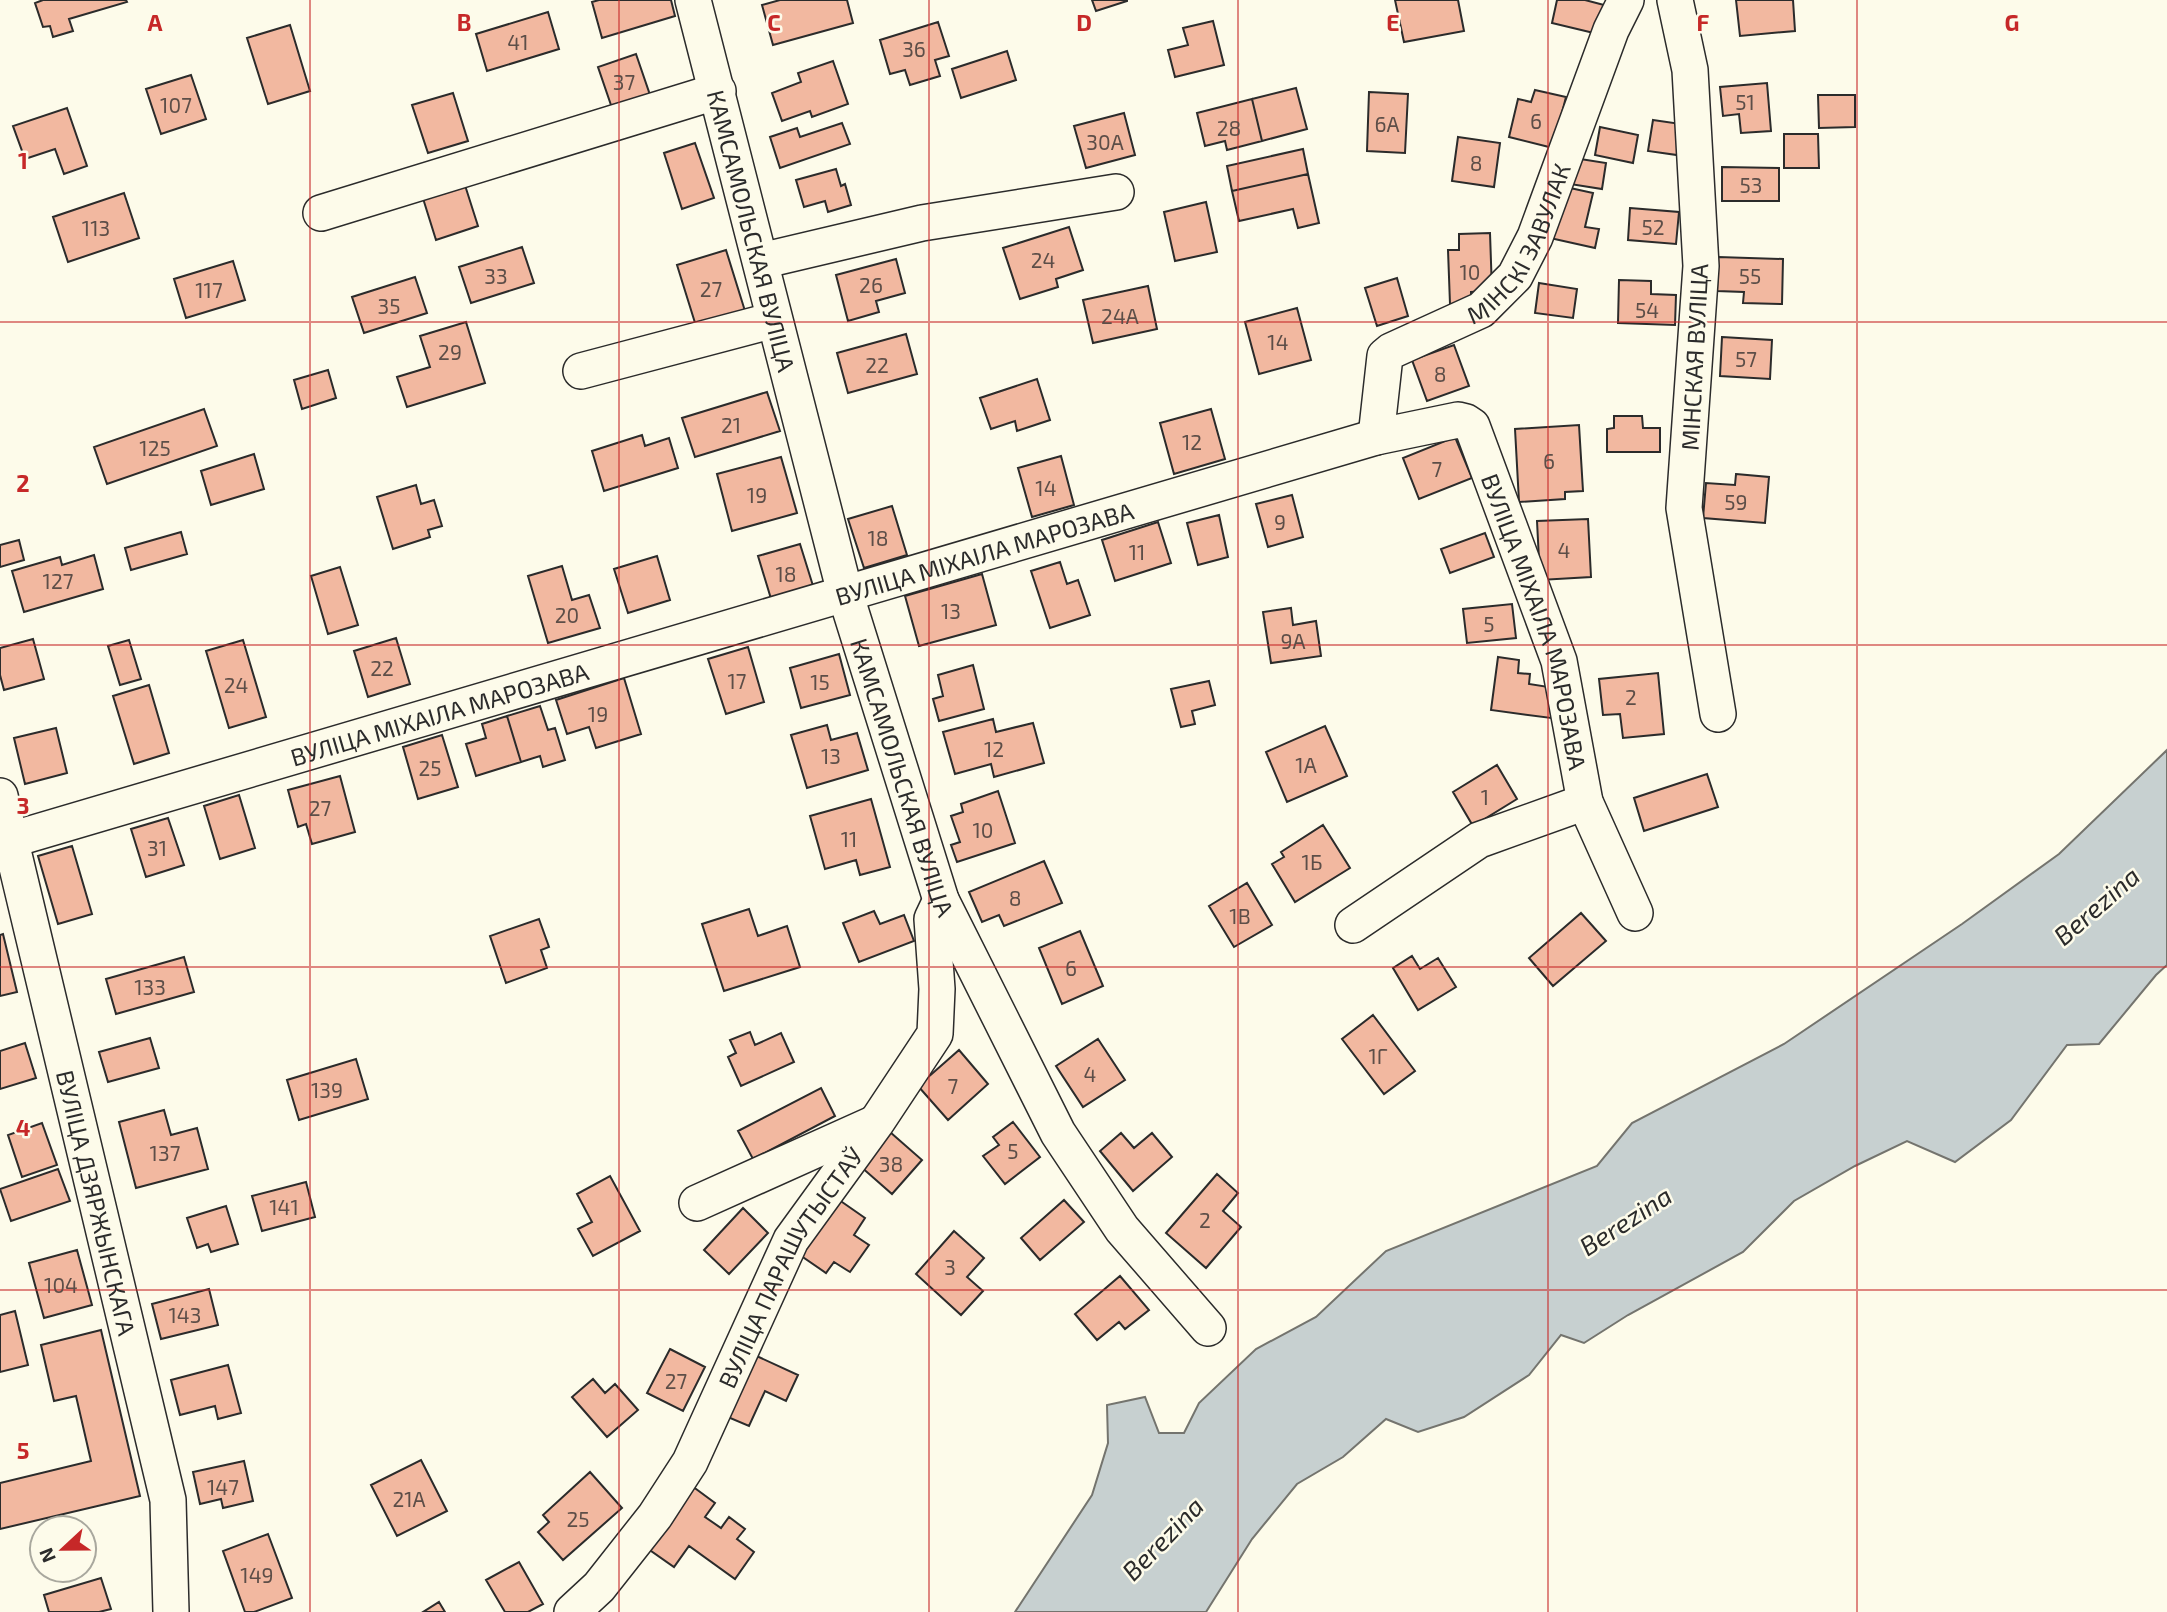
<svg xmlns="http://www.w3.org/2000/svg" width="2167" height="1612" viewBox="0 0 2167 1612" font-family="'Exo 2',sans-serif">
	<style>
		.water { fill: #c7d0d0; stroke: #74746e; stroke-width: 2 }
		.building { fill: #f2b8a0; stroke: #2b2b2b; stroke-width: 2 }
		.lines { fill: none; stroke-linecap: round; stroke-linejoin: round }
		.minor-casing { stroke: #2b2b2b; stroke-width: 38 }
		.minor { stroke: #fdfbea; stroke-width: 35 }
		.grid { fill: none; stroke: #c62828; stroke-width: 2; stroke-opacity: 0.55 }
		.labels { text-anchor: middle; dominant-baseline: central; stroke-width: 5; stroke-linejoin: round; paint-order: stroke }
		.number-label { font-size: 21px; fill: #5d4e48 }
		.street-label { font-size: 24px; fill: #2b2b2b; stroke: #fdfbea }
		.water-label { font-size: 26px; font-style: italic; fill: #2b2b2b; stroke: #fdfbea }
		.grid-label { font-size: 23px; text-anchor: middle; font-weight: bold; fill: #c62828; stroke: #fdfbea; stroke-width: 5; stroke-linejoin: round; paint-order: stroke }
	</style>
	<rect width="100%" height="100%" fill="#fdfbea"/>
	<path class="water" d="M2167 750V965L2156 975 2099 1044 2067 1045 2011 1120 1955 1162 1907 1141 1855 1166 1794 1201 1743 1252 1628 1315 1584 1343 1561 1335 1529 1375 1464 1417 1418 1432 1386 1419 1343 1457 1297 1484 1252 1539 1206 1612H1015L1092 1495 1108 1443 1107 1405 1145 1397 1159 1433H1184L1199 1403 1256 1349 1316 1317 1386 1251 1597 1166 1632 1123 1784 1044 1962 924 2059 854Z"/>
	<path class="building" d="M43 0H126L127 2 69 19 73 31 53 37 50 26 43 27 35 3Z
		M599 0H671L675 16 602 38 592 2Z
		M780 0H847L853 23 773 45 762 5Z
		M1092 0H1127V1L1096 11Z
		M1395 0H1458L1464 31 1404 42Z
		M1557 0H1585L1604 5 1598 34 1552 23Z
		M1736 0H1793L1795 31 1740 36Z
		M548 12 559 49 487 71 476 34Z
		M1213 21 1224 65 1175 77 1168 50 1188 45 1183 28Z
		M938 22 949 56 935 60 940 76 910 85 905 70 890 74 880 40Z
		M290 25 310 91 268 104 247 38Z
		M1007 51 1016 80 961 98 952 69Z
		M636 54 650 95 612 108 598 67Z
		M833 61 848 104 812 117 810 111 782 121 772 93 801 82 798 73Z
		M191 75 206 119 161 134 146 89Z
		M1767 83 1771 131 1741 133 1739 114 1723 116 1720 87Z
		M1296 88 1307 129 1262 141 1252 99Z
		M1535 90 1566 97 1553 148 1509 137 1518 99 1531 102Z
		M1369 92 1408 94 1405 153 1367 151Z
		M453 93 468 141 428 153 412 105Z
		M1818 95H1855V127L1819 128Z
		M1252 99 1262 141 1227 150 1225 141 1205 146 1197 113Z
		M67 108 87 166 64 174 55 149 25 159 13 126Z
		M1124 113 1135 155 1086 168 1074 126Z
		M1653 120 1681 124 1677 155 1648 151Z
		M842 123 850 144 780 168 770 137 797 128 800 137Z
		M1600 127 1638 135 1633 163 1595 155Z
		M1784 134H1818L1819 168H1784Z
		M1458 137 1500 143 1494 187 1452 181Z
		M695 143 714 198 682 209 664 153Z
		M1303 149 1308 174 1232 191 1227 166Z
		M1574 158 1606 163 1602 189 1570 184Z
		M1722 167 1779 168V201H1722Z
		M836 169 841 186 845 184 851 205 828 212 825 201 804 207 796 180Z
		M1308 174 1319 223 1298 228 1293 209 1239 221 1232 191Z
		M463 179 478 226 436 240 421 192Z
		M1561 186 1593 193 1585 227 1599 229 1595 248 1550 238Z
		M124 193 139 238 68 262 53 217Z
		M1206 202 1217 252 1175 261 1164 212Z
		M1630 208 1679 212 1676 244 1628 240Z
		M1069 227 1083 270 1056 279 1058 287 1020 299 1003 248Z
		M1490 233 1492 291 1471 292V304H1450L1448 250H1459V234Z
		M522 247 534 283 471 303 459 267Z
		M726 250 745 311 696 326 677 265Z
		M1718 257 1783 259 1782 304 1743 303 1744 292 1717 291Z
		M896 259 905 293 876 301 879 312 848 321 836 275Z
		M233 261 245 300 186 318 174 279Z
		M415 277 427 313 364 333 352 297Z
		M1397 278 1408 316 1377 326 1365 288Z
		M1619 280 1651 281V294L1676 295 1675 325 1618 323Z
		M1539 283 1577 289 1573 318 1535 313Z
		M1148 286 1157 329 1093 343 1083 300Z
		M1297 308 1311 360 1259 374 1245 322Z
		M466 322 485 383 407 407 397 377 430 367 420 336Z
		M906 334 917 374 848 393 837 353Z
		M1722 337 1772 340 1770 379 1720 376Z
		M1454 345 1469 386 1427 401 1412 360Z
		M328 370 336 398 302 409 294 380Z
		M1037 379 1050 420 1017 431 1015 421 991 429 980 398Z
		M767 392 780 431 695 457 682 418Z
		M204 409 217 446 107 484 94 447Z
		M1211 409 1225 459 1174 474 1160 423Z
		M1614 416H1642L1643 428H1660V452H1607V429L1614 428Z
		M1579 425 1583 491 1565 492V499L1519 502 1515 429Z
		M642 435 645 446 669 438 678 468 604 491 592 451Z
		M1455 437 1472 478 1419 499 1403 458Z
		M254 454 264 489 211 505 201 471Z
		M1061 456 1074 505 1032 517 1018 468Z
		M781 457 797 513 732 531 717 474Z
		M1736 474 1769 477 1765 523 1703 518 1706 483 1735 485Z
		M416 485 421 504 434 500 442 526 428 530 430 537 393 549 377 497Z
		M1292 495 1303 537 1268 547 1256 504Z
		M892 506 907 555 864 568 848 519Z
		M1219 515 1228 557 1198 565 1187 523Z
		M1588 519 1591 577 1540 580 1537 521Z
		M1158 522 1171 563 1115 581 1102 540Z
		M181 532 187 554 131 570 125 548Z
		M1485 533 1494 557 1450 573 1441 549Z
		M19 540 24 560 0 567V545Z
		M800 544 814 589 772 602 758 556Z
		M94 555 103 589 24 612 12 571 60 557 62 565Z
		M657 556 670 600 628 613 614 569Z
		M1060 562 1067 584 1078 580 1090 615 1050 628 1031 571Z
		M562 566 572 600 589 595 600 628 548 643 528 576Z
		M340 567 358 625 328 634 311 576Z
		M982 574 996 625 919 646 905 596Z
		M1512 604 1516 638 1467 643 1463 609Z
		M1291 608 1293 625 1316 621 1321 656 1271 663 1263 612Z
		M396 638 410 684 368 697 354 651Z
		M33 639 44 679 4 690 0 675V648Z
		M129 640 141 679 120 685 108 646Z
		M243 640 266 717 229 728 206 651Z
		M748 647 764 702 726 714 708 659Z
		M839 654 850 695 801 708 790 668Z
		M1498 657 1519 660 1518 673 1530 674 1529 684 1555 688 1551 718 1491 710Z
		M973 665 984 709 939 721 933 699 943 696 938 675Z
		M1658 673 1664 734 1623 738 1620 714 1603 715 1599 679Z
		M624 678 641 734 596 748 589 727 567 734 556 700Z
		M1209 681 1215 705 1192 711 1195 724 1181 727 1171 689Z
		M149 685 169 753 134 764 113 696Z
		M540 706 548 730 555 728 565 760 543 767 540 756 521 762 507 716Z
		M507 716 521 762 476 776 466 744 486 738 482 724Z
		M993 719 996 732 1033 723 1044 763 994 777 991 764 955 774 943 732Z
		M827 725 831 740 857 733 868 770 807 788 791 735Z
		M1325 726 1347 776 1287 802 1266 752Z
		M56 728 67 773 25 784 14 738Z
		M442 735 458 787 418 799 403 747Z
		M1497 765 1517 799 1473 826 1453 792Z
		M1707 774 1718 807 1644 831 1634 798Z
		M340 776 355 832 312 844 306 824 298 827 288 790Z
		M998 791 1015 843 957 862 951 845 960 842 951 816 963 812 961 804Z
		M239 795 255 848 220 859 204 806Z
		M871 799 890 867 860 875 856 860 825 869 810 816Z
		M168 818 184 865 146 877 131 829Z
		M1323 825 1350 868 1295 902 1272 864 1284 857 1281 852Z
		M72 846 92 914 58 924 38 856Z
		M1044 861 1062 903 1004 926 999 915 982 922 969 892Z
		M1247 883 1272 925 1234 947 1209 906Z
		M749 909 758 936 787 926 800 967 724 991 702 924Z
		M874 911 880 924 904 915 914 941 859 962 843 923Z
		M1581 913 1606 941 1553 986 1529 958Z
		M539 919 549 947 541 950 547 968 506 983 490 936Z
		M1080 931 1103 986 1062 1004 1039 948Z
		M3 934 17 992 0 996V935Z
		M1412 956 1420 969 1438 958 1456 987 1418 1010 1393 968Z
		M184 957 194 992 116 1014 106 979Z
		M1373 1015 1415 1071 1384 1094 1342 1039Z
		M750 1032 755 1045 781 1033 794 1062 741 1086 728 1057 736 1053 730 1040Z
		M150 1038 159 1068 108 1082 99 1052Z
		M1098 1039 1125 1080 1083 1107 1056 1066Z
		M25 1043 36 1078 0 1089V1051Z
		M959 1050 988 1084 948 1120 918 1086Z
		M356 1059 368 1099 299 1120 287 1080Z
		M821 1088 835 1116 753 1159 738 1131Z
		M164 1110 171 1135 197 1128 208 1169 136 1188 119 1122Z
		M1013 1122 1040 1157 1005 1184 983 1156 999 1145 993 1137Z
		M42 1123 57 1165 22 1177 8 1135Z
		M890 1132 922 1160 892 1194 860 1166Z
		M1121 1133 1134 1148 1152 1133 1172 1157 1133 1191 1100 1151Z
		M58 1169 70 1201 11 1221 0 1189Z
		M1217 1174 1238 1193 1223 1211 1241 1227 1206 1268 1166 1233Z
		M610 1176 640 1231 593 1256 578 1229 592 1222 577 1194Z
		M306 1182 315 1217 262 1231 252 1196Z
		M832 1195 865 1218 854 1235 869 1245 850 1272 834 1262 826 1273 794 1251Z
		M1064 1200 1084 1222 1040 1260 1021 1238Z
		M226 1206 238 1244 211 1252 208 1244 197 1248 187 1218Z
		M743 1208 768 1233 729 1274 704 1250Z
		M954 1231 984 1258 967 1277 983 1291 961 1315 916 1274Z
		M77 1250 92 1305 44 1318 29 1263Z
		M1120 1276 1149 1310 1125 1329 1119 1322 1097 1340 1075 1314Z
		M209 1289 218 1325 161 1339 152 1304Z
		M15 1311 28 1365 0 1372V1315Z
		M101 1330 140 1496 0 1529V1483L91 1461 76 1396 54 1401 41 1345Z
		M670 1349 705 1367 683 1411 647 1393Z
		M750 1353 798 1375 786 1401 765 1391 749 1426 723 1415Z
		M228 1365 241 1413 218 1419 215 1406 180 1415 171 1380Z
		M593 1379 605 1393 615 1384 638 1410 607 1437 572 1397Z
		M421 1460 447 1511 397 1536 371 1485Z
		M244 1461 253 1501 223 1508 221 1499 200 1504 193 1472Z
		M590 1472 622 1508 563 1560 538 1532 549 1522 543 1515Z
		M692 1486 715 1503 705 1517 721 1528 729 1517 745 1529 737 1539 754 1552 735 1579 689 1546 674 1567 644 1546Z
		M268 1534 292 1598 254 1612H245L223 1551Z
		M519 1562 543 1604 528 1612H505L486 1580Z
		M101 1578 111 1609 99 1612H49L44 1595Z
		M439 1602 445 1612H423Z"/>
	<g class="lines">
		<defs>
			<g id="minor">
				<path id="s1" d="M693 0 845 593 941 900 1058 1133 1122 1229 1208 1328"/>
				<path d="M1675 0 1690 70 1701 266 1684 508 1718 714"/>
				<path d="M321 213 718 91"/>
				<path d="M761 261 922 223 1116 192"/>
				<path d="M581 371 774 320"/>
				<path id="s2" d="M1376 437 1385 356 1391 351 1481 310 1515 276 1535 237 1611 30 1626 0"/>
				<path id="s3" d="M0 796 168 1500 171 1612"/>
				<path id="s4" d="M0 843 1376 437 1458 420 1466 422 1472 426 1559 661 1585 802 1635 913"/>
				<path d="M1353 925 1479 840 1585 802"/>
				<path d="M697 1203 873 1124"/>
				<path id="s5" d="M572 1612 599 1587 655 1516 690 1462 791 1240 876 1123 935 1034 937 989 932 919 941 900"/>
			</g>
		</defs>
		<use href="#minor" class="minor-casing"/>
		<use href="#minor" class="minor"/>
	</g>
	<path class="grid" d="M310 0V1612M619 0V1612M929 0V1612M1238 0V1612M1548 0V1612M1857 0V1612M0 322H2167M0 645H2167M0 967H2167M0 1290H2167"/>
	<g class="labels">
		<g class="number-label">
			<text x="518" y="41">41</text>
			<text x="914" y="48">36</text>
			<text x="624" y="81">37</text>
			<text x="1745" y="101">51</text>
			<text x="176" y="104">107</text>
			<text x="1536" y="120">6</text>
			<text x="1387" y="123">6А</text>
			<text x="1229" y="127">28</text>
			<text x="1105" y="141">30А</text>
			<text x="1476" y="162">8</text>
			<text x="1751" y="184">53</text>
			<text x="1653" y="226">52</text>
			<text x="96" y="227">113</text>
			<text x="1043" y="259">24</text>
			<text x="1470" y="271">10</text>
			<text x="496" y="275">33</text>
			<text x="1750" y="275">55</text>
			<text x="871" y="284">26</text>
			<text x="711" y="288">27</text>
			<text x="209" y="289">117</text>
			<text x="389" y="305">35</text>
			<text x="1647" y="309">54</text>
			<text x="1120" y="315">24А</text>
			<text x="1278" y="341">14</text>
			<text x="450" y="351">29</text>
			<text x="1746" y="358">57</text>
			<text x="877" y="364">22</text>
			<text x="1440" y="373">8</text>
			<text x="731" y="424">21</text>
			<text x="1192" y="441">12</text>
			<text x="155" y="447">125</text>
			<text x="1549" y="460">6</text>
			<text x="1437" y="468">7</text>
			<text x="1046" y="487">14</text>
			<text x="757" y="494">19</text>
			<text x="1736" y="501">59</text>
			<text x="1280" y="521">9</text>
			<text x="878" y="537">18</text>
			<text x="1564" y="549">4</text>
			<text x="1137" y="551">11</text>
			<text x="786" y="573">18</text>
			<text x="58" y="580">127</text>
			<text x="951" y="610">13</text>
			<text x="567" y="614">20</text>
			<text x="1489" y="623">5</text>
			<text x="1293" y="640">9А</text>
			<text x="382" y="667">22</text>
			<text x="737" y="680">17</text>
			<text x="820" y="681">15</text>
			<text x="236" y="684">24</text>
			<text x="1631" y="696">2</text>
			<text x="598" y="713">19</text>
			<text x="994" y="748">12</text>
			<text x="831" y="755">13</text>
			<text x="1306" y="764">1А</text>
			<text x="430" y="767">25</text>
			<text x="1485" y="796">1</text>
			<text x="320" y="807">27</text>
			<text x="983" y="829">10</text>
			<text x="849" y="838">11</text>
			<text x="157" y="847">31</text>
			<text x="1312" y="861">1Б</text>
			<text x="1015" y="897">8</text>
			<text x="1240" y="915">1В</text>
			<text x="1071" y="967">6</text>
			<text x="150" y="986">133</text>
			<text x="1378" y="1055">1Г</text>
			<text x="1090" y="1073">4</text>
			<text x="953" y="1085">7</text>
			<text x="327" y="1089">139</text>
			<text x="1013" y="1150">5</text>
			<text x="165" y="1152">137</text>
			<text x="891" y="1163">38</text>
			<text x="284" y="1206">141</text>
			<text x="1205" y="1219">2</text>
			<text x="950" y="1266">3</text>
			<text x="61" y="1284">104</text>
			<text x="185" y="1314">143</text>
			<text x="676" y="1380">27</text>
			<text x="223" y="1486">147</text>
			<text x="409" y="1498">21А</text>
			<text x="578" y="1518">25</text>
			<text x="257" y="1574">149</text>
		</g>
		<g class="street-label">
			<text stroke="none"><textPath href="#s1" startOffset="238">КАМСАМОЛЬСКАЯ ВУЛІЦА</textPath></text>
			<text stroke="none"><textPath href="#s2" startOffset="266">МІНСКІ ЗАВУЛАК</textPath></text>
			<text transform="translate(1694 357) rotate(-87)">МІНСКАЯ ВУЛІЦА</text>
			<text stroke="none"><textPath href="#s4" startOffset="1026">ВУЛІЦА МІХАІЛА МАРОЗАВА</textPath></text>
			<text stroke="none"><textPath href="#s4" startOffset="1740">ВУЛІЦА МІХАІЛА МАРОЗАВА</textPath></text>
			<text stroke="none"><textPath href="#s4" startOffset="458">ВУЛІЦА МІХАІЛА МАРОЗАВА</textPath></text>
			<text stroke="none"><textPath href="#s1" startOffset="805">КАМСАМОЛЬСКАЯ ВУЛІЦА</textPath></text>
			<text stroke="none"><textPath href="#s3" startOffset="418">ВУЛІЦА ДЗЯРЖЫНСКАГА</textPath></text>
			<text stroke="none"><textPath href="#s5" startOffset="411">ВУЛІЦА ПАРАШУТЫСТАЎ</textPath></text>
		</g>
		<g class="water-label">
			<text transform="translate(2096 905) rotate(-41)">Berezina</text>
			<text transform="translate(1625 1220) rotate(-33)">Berezina</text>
			<text transform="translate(1162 1538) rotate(-46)">Berezina</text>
		</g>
	</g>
	<g class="grid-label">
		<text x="155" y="31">A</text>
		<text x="464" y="31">B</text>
		<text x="774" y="31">C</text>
		<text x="1084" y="31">D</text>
		<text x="1393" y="31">E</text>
		<text x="1703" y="31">F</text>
		<text x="2012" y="31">G</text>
		<text x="23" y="169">1</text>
		<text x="23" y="492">2</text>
		<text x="23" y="814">3</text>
		<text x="23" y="1136">4</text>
		<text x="23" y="1459">5</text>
	</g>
	<g transform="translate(63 1549) rotate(248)"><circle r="33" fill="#fdfbea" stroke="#a9a89e" stroke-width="2"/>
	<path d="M0-5L12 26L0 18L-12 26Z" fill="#c62828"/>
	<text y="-10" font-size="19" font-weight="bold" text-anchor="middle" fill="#2b2b2b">N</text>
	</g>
</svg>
